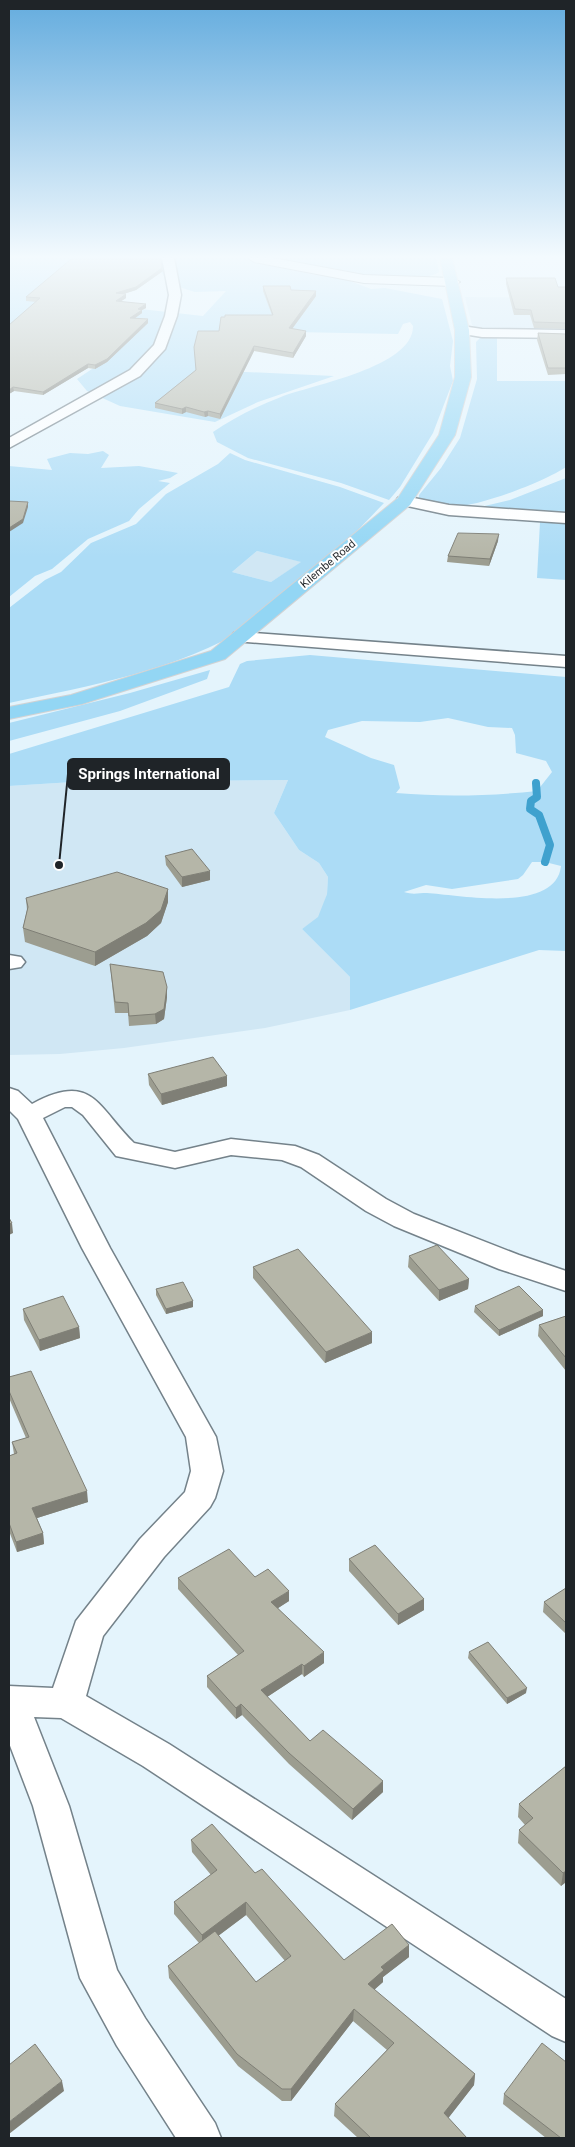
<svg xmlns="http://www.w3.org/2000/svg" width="575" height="2147" viewBox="0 0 575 2147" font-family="Roboto,sans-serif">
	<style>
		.built { fill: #d0e7f4 }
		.green { fill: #acdcf6; fill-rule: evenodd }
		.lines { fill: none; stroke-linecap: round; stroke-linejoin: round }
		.stream { stroke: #3fa1ce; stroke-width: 8 }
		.minor-casing { stroke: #74828a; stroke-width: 3 }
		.tertiary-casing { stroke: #74828a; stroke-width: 2 }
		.primary-casing { stroke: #d2d3d4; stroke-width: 2 }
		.minor { fill: #fff; fill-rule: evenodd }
		.tertiary { fill: #fff; fill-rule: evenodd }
		.primary { fill: #93d6f4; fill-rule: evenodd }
		.wall { fill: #9c9d90; fill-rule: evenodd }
		.shaded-wall { fill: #7f7f76 }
		.building { fill: #b5b6a8; stroke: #7f7f76 }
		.labels { text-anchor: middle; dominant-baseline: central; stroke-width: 4; stroke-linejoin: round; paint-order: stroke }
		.far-street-label { font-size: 11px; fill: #1f2428; stroke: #fff }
		.leader { fill: none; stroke: #1f2428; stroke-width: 2 }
		.callout-dot { fill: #1f2428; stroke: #fff; stroke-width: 2 }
		.callout { fill: #1f2428; stroke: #1f2428; stroke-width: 2 }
		.callout-label { font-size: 15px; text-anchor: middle; font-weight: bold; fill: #fff }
	</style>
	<rect width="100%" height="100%" fill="#e4f4fc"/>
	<path class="built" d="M465 297 566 298V331L488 332 478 330 472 325Z
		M257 551 302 562 271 582 232 572Z
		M288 780 274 813 299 850 319 863 328 877 327 894 319 918 302 929 350 977V1010L265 1028 124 1048 60 1054 9 1055V786L73 782Z"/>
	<path class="green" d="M9 258H244L315 275 337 276 371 289 385 288 442 299 453 341 450 366 453 381 433 433 400 487 389 500 341 483 248 458 217 442 213 432C234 418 257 406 281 397 312 385 414 367 413 326L410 322 403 324 398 334 234 331 225 371 334 376 258 402 215 422 120 406 87 391 77 379 101 363 9 380ZM142 267 161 272 169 284 195 292 226 291 203 316 114 306Z
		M271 258H436L439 272C410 291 306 264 271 258Z
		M497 336V381H566V467C544 482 476 508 449 507 439 506 428 503 419 501V495L441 468 460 438 477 379 476 342 481 337Z
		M103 451 109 455 101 468 139 466 178 473 170 478 158 481 170 483 139 509 129 521 88 539 52 569 35 576 9 597V466L52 470 47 459 70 453 88 454Z
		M230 453 245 460 340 487 384 503C342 546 301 594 250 626 178 670 90 686 9 703V608L45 580 61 572 91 543 136 524 166 494 218 464ZM257 551 301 562 271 582 232 572Z
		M566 478V513L472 509 510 500Z
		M540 522 566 524V580L537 578Z
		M310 655 566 677V951L539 950 350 1010V977L302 929 318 917 327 894 328 877 319 863 299 850 274 813 288 780 73 782 9 786V754L229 687 240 664 247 661ZM448 718 488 727 512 728 515 735 516 753 546 761 552 772 537 791C489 796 443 797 396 793L400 788 394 765 371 758 325 737 328 730 362 721 420 722ZM532 862H545L561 866C556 914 459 895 427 893 418 893 413 895 404 892L426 885 452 889 518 879 523 875Z
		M210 670 207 679 120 711 9 741V723L130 693Z"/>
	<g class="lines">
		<path class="stream" d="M536 783 537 797 531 801 530 809 539 815 550 845 545 862"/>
		<defs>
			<path id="minor" d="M162 258H174L181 295 177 316 165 349 140 376 9 448V438L130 370 154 345 165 316 169 295Z
				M462 326 482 329 566 330V338L482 337 457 333 456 330Z
				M404 496 449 505 566 513V523L449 515 398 504 396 501 398 498Z
				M240 632 566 656V667L234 641 231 637 234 633Z
				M9 955 21 957 25 962 21 967 9 969Z
				M9 1088 18 1091 32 1104C93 1071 97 1107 134 1143L175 1152 231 1139 295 1146 319 1155 386 1199 414 1214 519 1255 566 1271V1291L499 1269 394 1226 366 1211 301 1167 282 1160 231 1155 175 1168 116 1156 83 1115 72 1107H65L43 1118 110 1248 216 1437 223 1471 215 1498 210 1507 164 1557 103 1636 86 1696 169 1744 566 1999V2042L552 2036 143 1766 61 1718 34 1717 69 1806 117 1970 145 2018 215 2123 221 2138H176L117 2046 80 1978 33 1806 9 1743V1686L53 1688 76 1621 140 1539 185 1492 191 1471 186 1437 82 1248 18 1119 9 1110Z"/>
			<path id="tertiary" d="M248 258H273L364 275 453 278 460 282 453 286 364 283 254 262Z"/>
			<path id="primary" d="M440 258H452L469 330 471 377 455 435 410 505 225 659 82 704 9 719V707L71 695 211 651 398 498 439 435 455 377V330Z"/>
		</defs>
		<use href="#minor" class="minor-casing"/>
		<use href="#tertiary" class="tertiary-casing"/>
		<use href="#primary" class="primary-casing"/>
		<use href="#minor" class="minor"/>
		<use href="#tertiary" class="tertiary"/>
		<use href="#primary" class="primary"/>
	</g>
	<path class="wall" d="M162 268 163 271 136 290 124 294 126 298 121 301 146 308 142 310V313L135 318 148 319V323L107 362 95 369 88 368 43 395 14 391 9 394V325L37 302 26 301V297Z
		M506 278 558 287H566V329L534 328 530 315H514L506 284Z
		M263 286 291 290 316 291V296L292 329 306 336 293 358 254 351 220 419 208 416 205 417 186 412 182 414 155 408V403L196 370 219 331 272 315 263 291Z
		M538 333 566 334V374L548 375 537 340Z
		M498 541 489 566 447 562 448 556Z
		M165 856 210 880 182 887 166 865Z
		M168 889V902L161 923 147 936 95 966 25 942 23 928 27 910 26 898Z
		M110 964 167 997 164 1019 156 1024 129 1026 128 1013H115Z
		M148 1074 227 1086 162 1105 149 1085Z
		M409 1256 469 1279 468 1289 439 1301 408 1267Z
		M253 1267 372 1343 325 1363 253 1278Z
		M156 1289 193 1307 166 1314 156 1295Z
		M475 1306 543 1310V1316L499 1336 474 1312Z
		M23 1309 79 1327 80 1338 40 1351 24 1320Z
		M566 1316V1371L538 1336 539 1325Z
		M9 1377 88 1502 37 1518 43 1533 44 1544 17 1552 9 1531V1456L14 1454 12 1442 26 1438 9 1398Z
		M349 1559 424 1599V1610L398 1625 349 1571Z
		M255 1577 289 1601 278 1608 324 1663 304 1677 302 1674 267 1697 310 1741 383 1792 352 1820 289 1764 242 1715 236 1719 207 1687V1676L238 1655 178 1589V1578Z
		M566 1588V1634L543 1612 544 1602Z
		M469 1652 526 1693 507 1704 468 1658Z
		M566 1766V1882L561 1886 518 1843 519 1830 525 1825 518 1817 519 1804Z
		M191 1840 255 1873 344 1960 409 1945V1957L383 1977V1982L374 1990 475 2074 474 2085 448 2118 467 2138H358L334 2116 335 2104 387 2050 353 2021 291 2101H282L238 2066 169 1978 168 1966 199 1943 174 1914V1902L211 1875 192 1852ZM246 1915 285 1961 256 1982 218 1936Z
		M504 2094 566 2138H546L503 2104Z"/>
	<path class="shaded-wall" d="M162 268 163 271 136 290 116 296V293Z
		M316 291V296L289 333V328Z
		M126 294V298L117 304 116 301Z
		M146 304V308L142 310V313L131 321 130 318 138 309Z
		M148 319V323L107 362 95 369V365Z
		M306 331V336L293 358V353Z
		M254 346V351L220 419V414Z
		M88 364V368L43 395V392Z
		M13 387 14 391 9 394V390Z
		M186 407V412L182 414V409Z
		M208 411V416L205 417 204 412Z
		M28 502V507L23 523 9 532V528Z
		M499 534 498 541 489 566 490 559Z
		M210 871V880L182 887V877Z
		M168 889V902L161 923 147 936 95 966V952Z
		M167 987V997L164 1019 156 1024 155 1014Z
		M227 1076V1086L162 1105 161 1094Z
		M12 1223 13 1233 9 1235V1224Z
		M469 1279 468 1289 439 1301V1290Z
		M193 1301V1307L166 1314V1309Z
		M543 1310V1316L499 1336V1330Z
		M79 1327 80 1338 40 1351 39 1340Z
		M372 1332V1343L325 1363 326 1352Z
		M87 1491 88 1502 34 1519 32 1508Z
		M43 1533 44 1544 17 1552 16 1542Z
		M289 1591V1601L272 1612 271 1602Z
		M424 1599V1610L398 1625V1614Z
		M324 1652V1663L304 1677V1666Z
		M302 1664V1674L261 1701V1690Z
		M527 1688 526 1693 507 1704V1698Z
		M241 1704 242 1715 236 1719V1708Z
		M383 1781V1792L352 1820 353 1809Z
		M566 1871V1882L561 1886 563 1873Z
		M246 1902V1915L202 1948V1935Z
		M409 1945V1957L383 1977V1982L367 1996 368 1984 381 1967Z
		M354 2009 353 2021 291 2101V2089Z
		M475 2074 474 2085 443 2125 444 2113Z
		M62 2081 64 2091 9 2134V2122Z"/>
	<path class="building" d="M75 258H118L131 259V258H161L162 268 136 287 116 293 126 294 116 301 146 304 138 309 142 310 130 318 148 319 107 359 95 365 88 364 43 392 13 387 9 390V325L40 298 26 297 70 260Z
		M506 278H555L558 287H566V323L534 322 531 310 515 309Z
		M263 286H290L291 290 316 291 289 328 306 331 293 353 254 346 220 414 208 411 204 412 186 407 182 409 155 403 196 370 194 347 198 331H219L221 317H225V315H273Z
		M538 333 566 334V368H548Z
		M9 501 28 502 23 519 9 528Z
		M458 533 499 534 490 559 448 556Z
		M192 849 210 871 182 877 165 856Z
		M117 872 168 889 161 910 146 923 95 952 23 928 28 907 26 898Z
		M110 964 163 972 167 987 164 1009 155 1014 129 1016 128 1003 115 1002Z
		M213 1057 227 1076 161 1094 148 1074Z
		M9 1218 12 1223 9 1224Z
		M437 1245 469 1279 439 1290 409 1256Z
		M298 1249 372 1332 326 1352 253 1267Z
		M183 1282 193 1301 166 1309 156 1289Z
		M519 1286 543 1310 499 1330 475 1306Z
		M63 1296 79 1327 39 1340 23 1309Z
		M566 1316V1358L539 1325Z
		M31 1371 87 1491 32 1508 43 1533 16 1542 9 1523V1456L17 1453 12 1442 29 1437 9 1391V1377Z
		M375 1545 424 1599 398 1614 349 1559Z
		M229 1549 255 1577 268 1569 289 1591 271 1602 324 1652 304 1666 302 1664 261 1690 310 1741 323 1730 383 1781 353 1809 289 1753 241 1704 236 1708 207 1676 244 1651 178 1578Z
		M566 1588V1623L544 1602Z
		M488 1642 527 1688 507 1698 469 1652Z
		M566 1766V1871L563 1873 519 1830 533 1818 519 1804Z
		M212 1824 255 1873 262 1869 344 1960 392 1924 409 1945 381 1967 384 1970 368 1984 475 2074 444 2113 467 2138H371L335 2104 394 2043 354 2009 291 2089H282L237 2054 168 1966 215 1931 256 1982 291 1956 246 1902 202 1935 174 1902 217 1870 191 1840Z
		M542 2043 566 2062V2138H561L504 2094Z
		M35 2044 62 2081 9 2122V2065Z"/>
	<linearGradient id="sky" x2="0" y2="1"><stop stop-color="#64acde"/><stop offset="0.46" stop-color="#f3fafe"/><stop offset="1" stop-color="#f3fafe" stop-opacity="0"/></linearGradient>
	<rect width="575" height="558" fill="url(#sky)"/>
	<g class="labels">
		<g class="far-street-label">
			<text transform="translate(328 564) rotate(-40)">Kilembe Road</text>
		</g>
	</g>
	<path class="leader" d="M59 865L68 774"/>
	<circle class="callout-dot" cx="59" cy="865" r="5"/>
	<rect class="callout" x="68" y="759" width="161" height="30" rx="5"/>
	<g class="callout-label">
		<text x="149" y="779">Springs International</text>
	</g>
	<rect width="575" height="2147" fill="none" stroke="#1f2428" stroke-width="20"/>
</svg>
